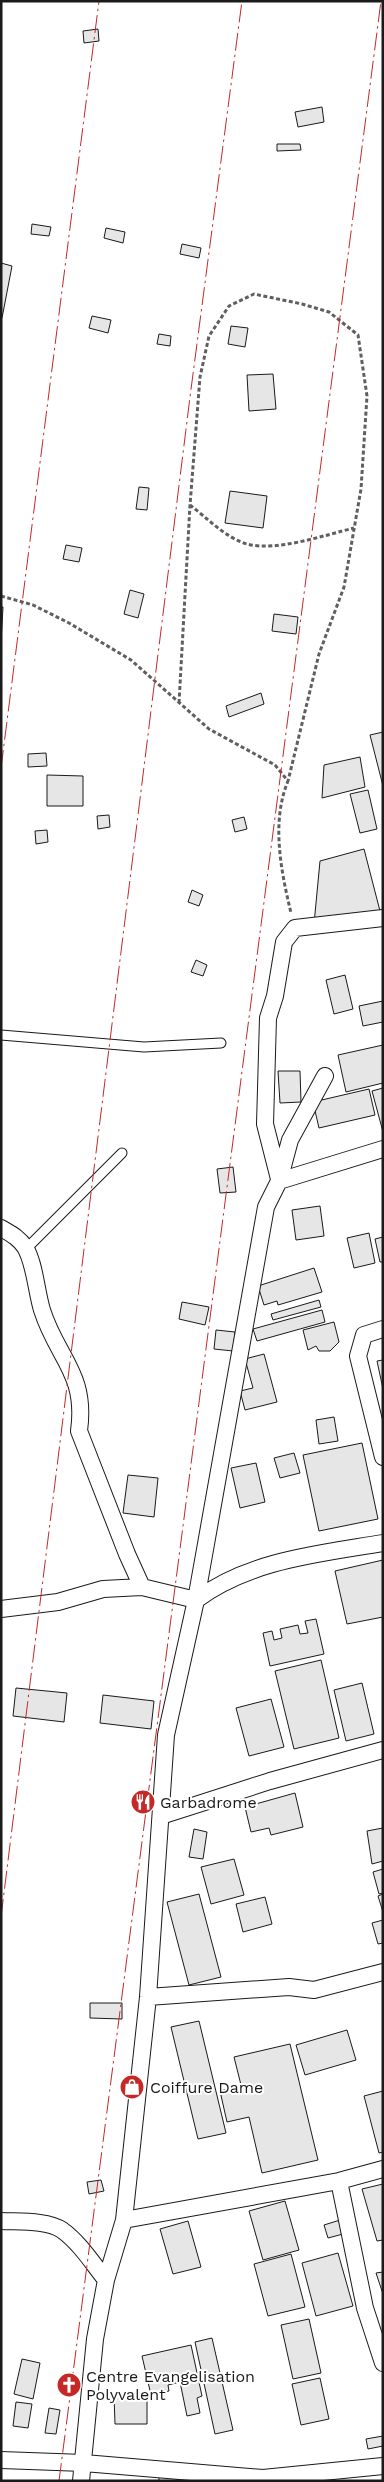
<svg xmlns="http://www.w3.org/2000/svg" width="384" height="2482" viewBox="0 0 384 2482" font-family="'Work Sans',sans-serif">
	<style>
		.building { fill: #e6e6e6; stroke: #1a1a1a }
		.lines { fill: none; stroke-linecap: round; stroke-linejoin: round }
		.service-casing { stroke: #1a1a1a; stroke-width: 11 }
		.minor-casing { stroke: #1a1a1a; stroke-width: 18 }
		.path { stroke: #5f5f5f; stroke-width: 3; stroke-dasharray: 4 2.5; stroke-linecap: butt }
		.service { stroke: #fff; stroke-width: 9 }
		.minor { stroke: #fff; stroke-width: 16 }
		.power { stroke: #c62828; stroke-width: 1; stroke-dasharray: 18 4 2.5 4; stroke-linecap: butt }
		.labels { text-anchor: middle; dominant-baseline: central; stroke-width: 4; stroke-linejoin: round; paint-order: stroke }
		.poi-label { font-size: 16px; fill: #1a1a1a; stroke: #fff; text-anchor: start }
	</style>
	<rect width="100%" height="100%" fill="#fff"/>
	<path class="building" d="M98 29 99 41 84 43 83 31Z
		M322 107 324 122 298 127 295 112Z
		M277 144H300L301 150 277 151Z
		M32 224 51 227 49 236 31 234Z
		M106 228 125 232 123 243 104 238Z
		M182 244 201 248 199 258 180 254Z
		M1 263 12 266 2 318H1Z
		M92 316 111 320 108 333 89 328Z
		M231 326 248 328 245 347 228 344Z
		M159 334 171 336 170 346 157 344Z
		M273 374 276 409 249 411 247 375Z
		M139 487 149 488 147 510 136 509Z
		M230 491 267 496 263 528 225 523Z
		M66 545 82 548 79 562 63 559Z
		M130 590 144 594 138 618 124 614Z
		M1 607H3L1 643Z
		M274 614 298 617 296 634 272 631Z
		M261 693 264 704 229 717 226 706Z
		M383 732V786L370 735Z
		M46 753 47 766 28 767V754Z
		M360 757 365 787 322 798 324 765Z
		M47 775 83 776V806H47Z
		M368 790 377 829 360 833 350 794Z
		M109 815 110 827 98 829 97 816Z
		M244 817 247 829 235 832 232 820Z
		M47 830 48 842 36 844 35 831Z
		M364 849 380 911 314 924 320 861Z
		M192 890 203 895 199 906 188 902Z
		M196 960 207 965 203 976 191 972Z
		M345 975 353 1009 334 1014 326 980Z
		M383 1001V1022L363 1026 359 1006Z
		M383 1045V1083L346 1092 338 1055Z
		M278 1071H300L301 1102 280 1103Z
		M383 1088V1132L372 1091Z
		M369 1089 375 1115 319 1128 313 1102Z
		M233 1167 236 1192 220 1193 217 1169Z
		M320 1206 324 1236 296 1240 292 1210Z
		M369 1233 375 1263 354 1268 347 1238Z
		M383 1237V1262H380L375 1239Z
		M314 1268 322 1292 278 1305 277 1301 264 1305 258 1286Z
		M319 1300 321 1307 273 1320 271 1314Z
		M182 1302 209 1307 205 1325 179 1319Z
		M322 1310 325 1322 257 1341 253 1329Z
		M334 1322 339 1342 330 1351H319L316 1346 308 1350 303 1330Z
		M216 1330 235 1332 233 1351 214 1349Z
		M264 1354 277 1402 245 1410 240 1391 253 1388 245 1359Z
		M383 1360V1389L377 1361Z
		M334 1417 338 1441 319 1444 316 1420Z
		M362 1443 378 1519 319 1531 303 1455Z
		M294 1453 300 1473 280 1478 274 1458Z
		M256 1463 265 1502 240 1508 231 1468Z
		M128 1475 158 1478 154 1517 123 1513Z
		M383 1560V1617L347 1624 335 1571Z
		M316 1619 324 1654 270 1666 263 1633 272 1631 274 1640 282 1638 280 1629 298 1625 300 1634 308 1633 305 1621Z
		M321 1660 339 1738 294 1749 275 1671Z
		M362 1683 374 1734 346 1741 334 1690Z
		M16 1688 67 1693 64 1722 13 1716Z
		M103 1695 154 1701 151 1729 100 1723Z
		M271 1699 284 1747 249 1756 236 1708Z
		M295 1793 303 1827 271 1835 269 1828 251 1832 245 1807Z
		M383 1828V1861L372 1864 367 1831Z
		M194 1829 207 1832 203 1859 189 1857Z
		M234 1859 244 1895 211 1904 201 1867Z
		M383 1869V1893L379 1894 373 1872Z
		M199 1894 221 1977 189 1985 167 1902Z
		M383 1894V1912L378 1896Z
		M265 1897 272 1924 243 1932 236 1904Z
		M383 1920V1943L378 1944 372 1923Z
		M90 2003H122V2019L90 2018Z
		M199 2021 226 2133 198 2139 171 2027Z
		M347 2030 356 2060 305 2075 296 2045Z
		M290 2044 318 2160 262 2173 249 2117 227 2122 220 2091 241 2085 234 2057Z
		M383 2091V2152L379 2153 364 2096Z
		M101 2180 104 2191 89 2194 87 2182Z
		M383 2184V2240L377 2241 362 2189Z
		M285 2201 299 2250 263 2260 249 2211Z
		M340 2220 343 2234 328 2238 324 2225Z
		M188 2221 201 2267 173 2274 160 2229Z
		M338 2253 353 2306 316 2316 302 2263Z
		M291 2254 305 2307 268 2316 254 2264Z
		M383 2272V2294L376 2273Z
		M309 2319 321 2373 293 2379 281 2325Z
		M212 2338 233 2430 215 2434 195 2342Z
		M191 2345 202 2396 197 2398 200 2413 187 2416 180 2382 168 2385 169 2391 151 2395 142 2356Z
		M22 2359 40 2363 33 2399 14 2394Z
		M320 2378 329 2419 301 2425 292 2384Z
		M147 2394V2424H115L114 2395Z
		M16 2402 32 2404 28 2428 13 2426Z
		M49 2408 60 2410 56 2434 45 2433Z
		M383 2436V2446L368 2449 366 2439Z
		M159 2476 189 2481H159Z"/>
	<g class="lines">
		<defs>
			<path id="service" d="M1 1035 144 1047 221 1043
				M26 1249 122 1153"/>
			<path id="minor" d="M279 1179 265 1124 268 1018 275 996 284 942 295 928 383 918
				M279 1181 383 1149
				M1 1228C11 1234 18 1237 25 1247 35 1264 36 1290 42 1310 57 1358 87 1373 79 1431L127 1554 142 1587
				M383 1329 364 1335 358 1356 383 1457
				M1 1609 58 1602 103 1589 142 1587 196 1600C250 1560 318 1554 383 1543
				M161 1816 270 1781 383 1750
				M148 1997 289 1987 314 1990 383 1972
				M339 2181 365 2308 383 2363
				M124 2220 339 2181 383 2169
				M1 2221C19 2222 47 2220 62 2230 80 2243 93 2264 106 2280
				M1 2460 84 2463 263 2478 383 2466
				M81 2481 95 2339 106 2280 124 2220 148 1997 166 1735 196 1600 266 1207 279 1181 290 1140 325 1076"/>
		</defs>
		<use href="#service" class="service-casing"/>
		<use href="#minor" class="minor-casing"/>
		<path class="path" d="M190 505C207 518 226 538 247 544 276 552 325 535 354 528
			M1 596 33 605 69 623 131 660 209 729 275 765 288 781C271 822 281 871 291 913
			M179 703 190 505 200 377 209 336 229 306 254 294 302 304 329 312 358 335 367 396 361 489 344 587 319 654 288 781"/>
		<use href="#service" class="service"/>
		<use href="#minor" class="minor"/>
		<path class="power" d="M1 768 99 1
			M1 1917 190 397 242 1
			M59 2481 381 1"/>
	</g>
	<defs>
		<symbol id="restaurant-disc" viewBox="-11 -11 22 22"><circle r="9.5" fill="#c62828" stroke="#fff"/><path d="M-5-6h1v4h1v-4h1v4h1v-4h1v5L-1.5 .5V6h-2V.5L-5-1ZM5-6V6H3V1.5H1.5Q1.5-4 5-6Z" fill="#fff"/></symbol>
		<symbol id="shop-disc" viewBox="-11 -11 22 22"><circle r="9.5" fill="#c62828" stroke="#fff"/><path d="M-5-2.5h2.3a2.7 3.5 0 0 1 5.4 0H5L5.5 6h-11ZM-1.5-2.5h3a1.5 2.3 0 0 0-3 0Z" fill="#fff"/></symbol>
		<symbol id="church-disc" viewBox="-11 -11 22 22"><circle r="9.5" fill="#c62828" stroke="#fff"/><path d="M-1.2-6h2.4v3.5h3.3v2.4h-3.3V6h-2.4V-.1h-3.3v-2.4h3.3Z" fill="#fff"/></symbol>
	</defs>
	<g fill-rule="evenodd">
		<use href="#restaurant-disc" x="129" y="1788" width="28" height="28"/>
		<use href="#shop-disc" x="118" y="2073" width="28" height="28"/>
		<use href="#church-disc" x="55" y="2371" width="28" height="28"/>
	</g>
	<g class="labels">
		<g class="poi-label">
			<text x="160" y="1802">Garbadrome</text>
			<text x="150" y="2087">Coiffure Dame</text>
			<text x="86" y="2376">Centre Evangelisation<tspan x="86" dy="18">Polyvalent</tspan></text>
		</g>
	</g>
	<rect width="384" height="2482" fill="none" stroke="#1a1a1a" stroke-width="5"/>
</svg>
